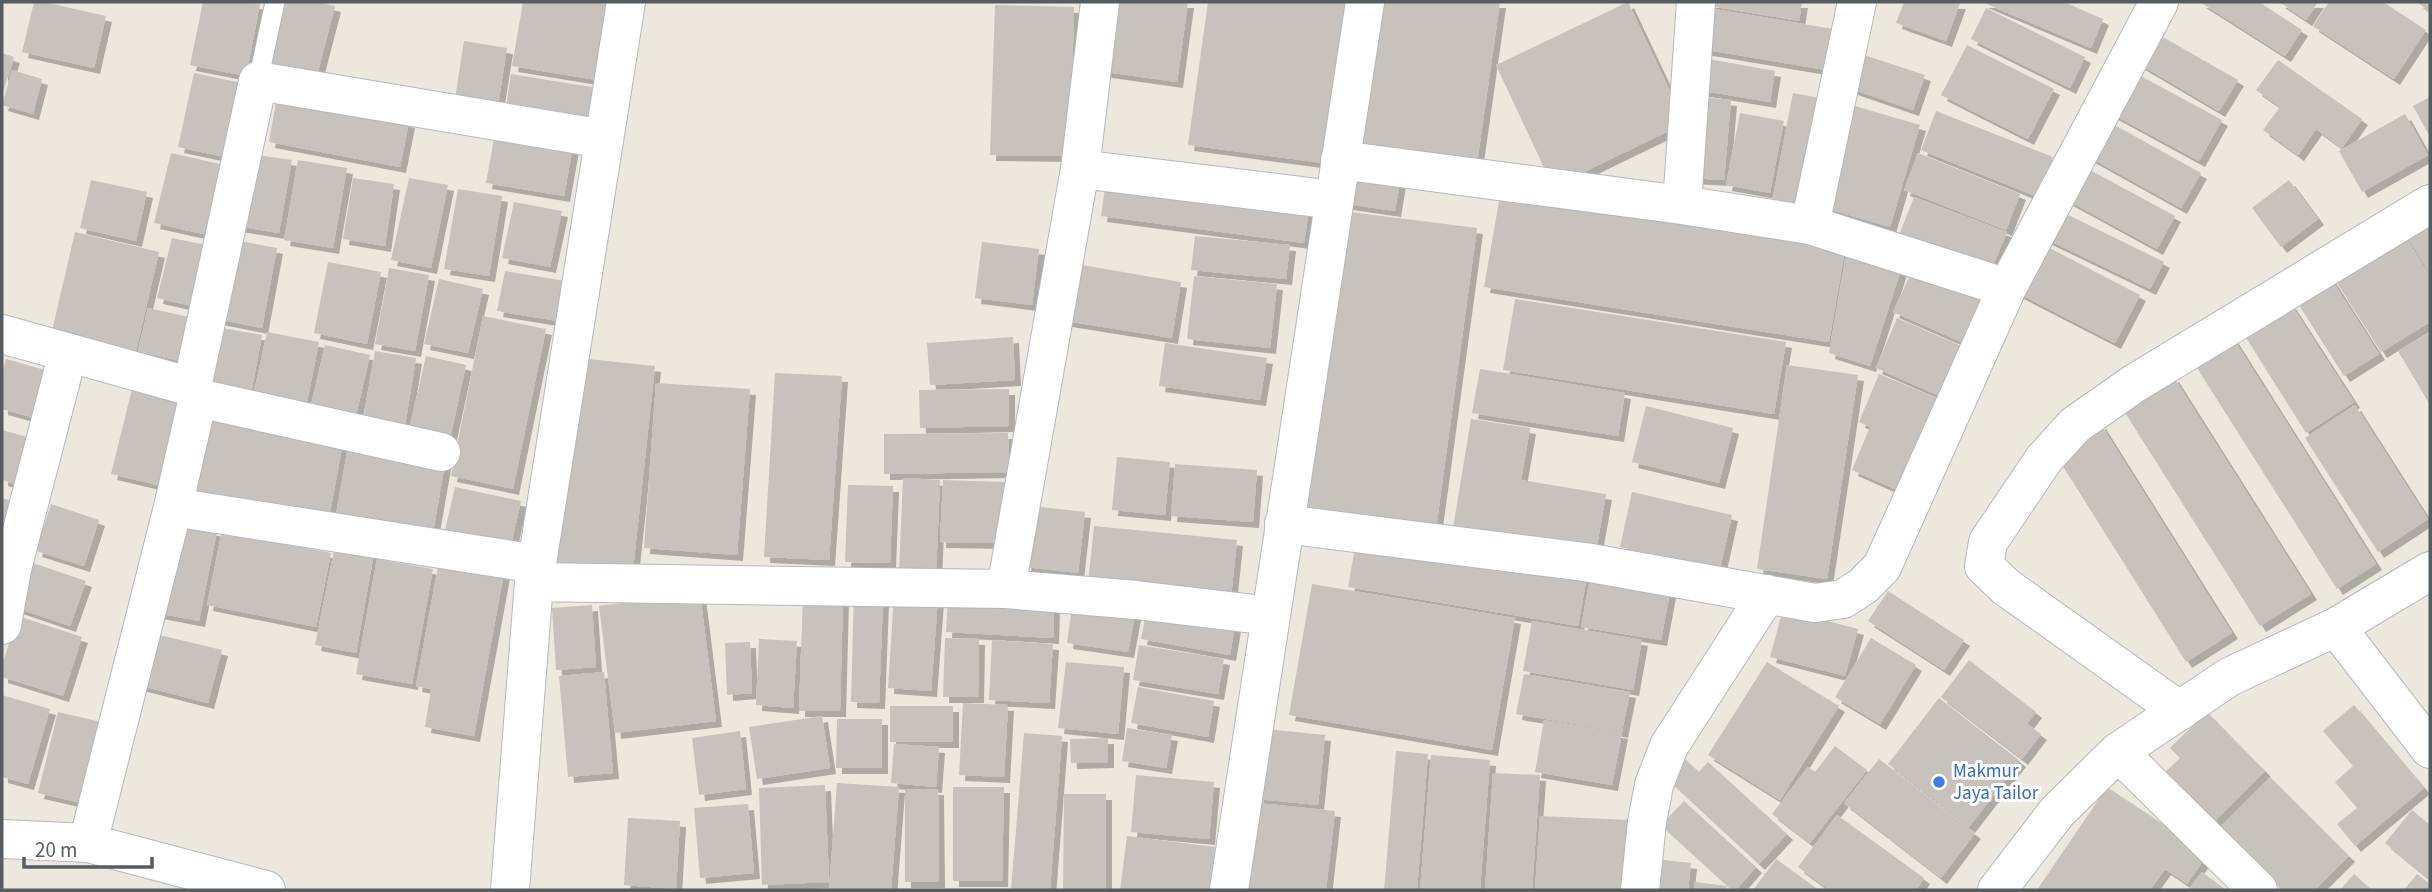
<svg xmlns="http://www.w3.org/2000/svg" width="2432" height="892" viewBox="0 0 2432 892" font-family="'Source Sans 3',sans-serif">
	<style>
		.building { fill: #c7c2bb; filter: url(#shadow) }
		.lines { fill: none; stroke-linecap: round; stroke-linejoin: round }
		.service-casing { stroke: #b4b8bd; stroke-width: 21 }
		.minor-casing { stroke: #b4b8bd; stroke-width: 40 }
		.tertiary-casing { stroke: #b4b8bd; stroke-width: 40 }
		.service { stroke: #fff; stroke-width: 19 }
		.minor { stroke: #fff; stroke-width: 38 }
		.tertiary { stroke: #fff; stroke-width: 38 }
		.shop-dot { fill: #3f7fe0; stroke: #fff; stroke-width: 2.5 }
		.labels { text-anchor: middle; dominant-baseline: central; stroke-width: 6; stroke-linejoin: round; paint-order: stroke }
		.shop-label { font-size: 19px; fill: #366cbe; stroke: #fff; text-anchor: start }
	</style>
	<defs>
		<filter id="shadow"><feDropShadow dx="6" dy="6" stdDeviation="0" flood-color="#0004"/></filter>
	</defs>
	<rect width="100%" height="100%" fill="#ece8de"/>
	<path class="building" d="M34 2H44L106 16 94 68 22 52Z
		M203 2H248L260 4 246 76 190 65Z
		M281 2H319L335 6 316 79 264 66Z
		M523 2H611L597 80 512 66Z
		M1109 2H1188L1177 82 1099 71Z
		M1208 2H1346L1323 163 1188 145Z
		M1379 2H1500L1476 170 1357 154Z
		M1628 2 1685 123 1553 187 1496 65Z
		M1710 2H1802L1799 21 1709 6Z
		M1904 2 1960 3 1946 41 1896 23Z
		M1982 2H2064L2103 19 2091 48Z
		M2200 2H2259L2302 30 2285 56Z
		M2279 2H2318L2306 20Z
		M2329 2H2383L2426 30 2394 79 2313 26Z
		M2417 2H2430V12Z
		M995 5 1074 7 1070 156 990 155Z
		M1708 8 1839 30 1832 71 1701 49Z
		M1986 8 2085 57 2070 88 1971 39Z
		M2147 28 2238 80 2219 111 2129 58Z
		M464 41 507 48 497 111 454 105Z
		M1967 45 2054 89 2028 139 1941 95Z
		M1855 52 1925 75 1913 110 1843 86Z
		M2 53 14 57 2 96Z
		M1703 58 1775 71 1770 102 1698 90Z
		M2278 60 2362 119 2342 148 2316 129 2298 155 2263 130 2280 107 2256 90Z
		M2128 69 2222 120 2199 161 2105 110Z
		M12 70 42 79 33 114 2 105Z
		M194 73 251 85 234 159 178 147Z
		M511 74 597 88 590 127 505 113Z
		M1793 93 1830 100 1808 215 1771 207Z
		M277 96 409 122 400 167 269 142Z
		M1695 96 1731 100 1724 180 1688 178Z
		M2430 97V137L2413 106Z
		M1848 104 1920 125 1890 227 1818 206Z
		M1936 111 2053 157 2038 197 1921 150Z
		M1740 113 1784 121 1770 193 1726 185Z
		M2405 114 2428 155 2362 192 2339 151Z
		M2102 118 2201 173 2181 208 2082 153Z
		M495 133 573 146 564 196 486 183Z
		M171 153 233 167 217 237 154 223Z
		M1918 153 2020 194 2006 230 1904 190Z
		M249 154 292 160 279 233 237 226Z
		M298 160 347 168 333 248 284 240Z
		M2077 163 2175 216 2157 249 2058 195Z
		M1351 169 1401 175 1395 211 1347 204Z
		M353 178 394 184 385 246 343 239Z
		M409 178 448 185 431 268 391 260Z
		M91 180 147 192 136 241 80 228Z
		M2289 180 2318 219 2281 247 2252 208Z
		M1106 181 1309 208 1304 243 1101 216Z
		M458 189 502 196 489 276 444 269Z
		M1501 190 1846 244 1829 342 1484 287Z
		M1914 197 2007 232 1990 273 1898 238Z
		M514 202 562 211 550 267 502 258Z
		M2050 206 2164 262 2150 289 2036 234Z
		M1342 211 1477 228 1435 536 1299 518Z
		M2430 222V273L2407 236Z
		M2402 231 2430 276V322L2381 352 2332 275Z
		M75 232 159 252 136 351 52 331Z
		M1195 236 1290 245 1286 279 1191 270Z
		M172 238 216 247 201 308 157 298Z
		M229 239 277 248 262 328 212 318Z
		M982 242 1039 249 1032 305 975 298Z
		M2038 242 2140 295 2115 343 2012 290Z
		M1848 243 1904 260 1870 366 1829 353Z
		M328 262 381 272 367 344 314 333Z
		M1916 262 1995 296 1973 347 1893 312Z
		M1076 264 1181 282 1172 338 1066 321Z
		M389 268 429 275 415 351 375 344Z
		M505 271 565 281 558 321 497 311Z
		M1194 276 1277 284 1270 348 1187 339Z
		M2330 277 2379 354 2344 376 2295 299Z
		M439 279 483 289 468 353 424 344Z
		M1515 299 1786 342 1774 414 1503 370Z
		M2290 303 2354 402 2306 433 2243 333Z
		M148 308 194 318 184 362 138 351Z
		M483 316 546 329 513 489 451 476Z
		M1897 318 1971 350 1949 400 1876 368Z
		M211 326 262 335 251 394 200 384Z
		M267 332 319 342 306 407 253 397Z
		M2430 332V405L2398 351Z
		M2231 335 2376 564 2337 589 2192 360Z
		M1013 337 1015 380 930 385 927 343Z
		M1165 343 1267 358 1260 400 1159 386Z
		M325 345 370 355 354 424 309 414Z
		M375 351 416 358 403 438 361 431Z
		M426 356 466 365 449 443 408 434Z
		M578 358 655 366 633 569 556 562Z
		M6 359 59 374 45 421 2 409V374Z
		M1787 365 1858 375 1827 579 1757 569Z
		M1480 369 1625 393 1618 436 1472 413Z
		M775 373 842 376 829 560 764 557Z
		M1879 374 1946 402 1906 494 1852 470 1870 427 1859 422Z
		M2173 376 2311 594 2260 626 2122 408Z
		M656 383 750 389 737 555 644 548Z
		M132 389 182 401 162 486 111 474Z
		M1009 389V426L920 428 919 390Z
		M2355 405 2428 519 2378 552 2305 438Z
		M1646 406 1733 428 1719 483 1632 462Z
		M211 413 344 437 328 523 195 499Z
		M1471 419 1530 428 1521 480 1606 494 1596 551 1453 528Z
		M2100 423 2232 633 2186 662 2054 452Z
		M2 430 35 439 21 486 2 480Z
		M1008 433 1009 472 884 474V434Z
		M349 441 446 458 433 532 336 515Z
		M1117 457 1170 462 1165 515 1112 510Z
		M1175 464 1257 470 1253 522 1171 516Z
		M903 478 940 480 936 574 899 572Z
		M943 480 1005 482 1003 543 940 542Z
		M848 485 893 486 890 563 845 562Z
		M455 487 521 501 510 549 444 535Z
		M1632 492 1732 515 1720 569 1620 547Z
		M2 498 19 503 2 547Z
		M51 504 99 520 84 566 36 551Z
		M1032 506 1085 512 1078 573 1025 567Z
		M181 523 217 531 199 621 152 612Z
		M1094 526 1237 540 1230 607 1087 593Z
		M222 531 331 553 316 627 207 605Z
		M1357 537 1587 576 1578 626 1348 587Z
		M335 546 374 553 356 653 315 645Z
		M440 556 505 567 474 736 425 727 431 689 416 686Z
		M377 559 433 569 412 684 356 674Z
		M27 561 86 581 70 626 11 606Z
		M1591 573 1671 587 1661 640 1581 627Z
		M1312 584 1515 618 1492 750 1289 715Z
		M1888 591 1964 640 1944 670 1868 621Z
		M700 593 716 721 615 733 599 606Z
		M803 595H843L840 711H799Z
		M894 595 938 598 931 691 888 688Z
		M854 597 883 598 879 703 851 702Z
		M948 597 1054 603 1053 638 946 632Z
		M1073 600 1136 609 1128 652 1067 643Z
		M1148 604 1236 620 1230 655 1141 639Z
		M592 605 596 667 556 670 552 608Z
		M1783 609 1858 629 1845 676 1770 657Z
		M18 616 82 637 63 696 2 677V665Z
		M1532 621 1642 640 1633 690 1523 671Z
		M147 632 222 650 208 703 134 684Z
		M945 638 979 639 978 697H943Z
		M1871 638 1916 665 1880 724 1835 697Z
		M759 639 797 641 793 708 756 705Z
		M992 640 1053 644 1049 703 989 700Z
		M750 642 752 693 727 695 725 643Z
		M1139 645 1224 659 1218 694 1133 680Z
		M1969 660 2036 712 2027 724 2041 734 2022 759 1941 697Z
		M1066 662 1124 667 1118 734 1058 728Z
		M1767 662 1839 706 1780 800 1708 755Z
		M604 672 613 773 568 777 559 676Z
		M1524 674 1630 692 1622 732 1516 714Z
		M1138 687 1214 701 1208 737 1131 723Z
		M2 695 50 709 28 784 2 777Z
		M1939 698 2020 761 1969 827 1888 764Z
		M963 703 1008 705 1004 777 959 775Z
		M2354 705 2424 788 2355 846 2337 824 2357 808 2335 782 2353 766 2323 731Z
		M890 706H953V742H890Z
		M58 712 110 724 90 805 38 793Z
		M2207 712 2265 771 2212 824 2163 774 2180 758 2170 748Z
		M822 716 830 768 757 779 749 727Z
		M837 719H882V768H836Z
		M1544 720 1622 733 1612 785 1535 772Z
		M1127 728 1172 735 1166 768 1122 761Z
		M1265 729 1325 735 1318 805 1257 799Z
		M740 731 746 789 699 795 692 738Z
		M1024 733 1062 736 1050 890H1011Z
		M1108 738V762L1071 763 1070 739Z
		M894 744 939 747 936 787 891 783Z
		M1835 746 1867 770 1810 843 1772 814 1808 767 1815 772Z
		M1396 751 1428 754 1417 890H1384Z
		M1431 755 1490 760 1480 890H1420Z
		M1683 757 1699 772 1708 762 1787 834 1759 864 1665 777Z
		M1879 759 1975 833 1941 878 1844 803Z
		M1493 773 1540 775 1532 890H1485Z
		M1136 775 1214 782 1209 839 1131 832Z
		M2270 777 2349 856 2315 890H2282L2219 828Z
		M837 783 899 787 891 890H829Z
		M825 785 829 882 762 885 759 788Z
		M953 787H1004L1002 881H953Z
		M2107 787 2208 854 2187 884 2165 869 2150 890H2037Z
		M938 789 939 882H905V790Z
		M1064 794H1106V890H1063Z
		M1684 801 1756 867 1736 890H1732L1661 825Z
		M1248 802 1335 811 1326 890H1239Z
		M748 804 754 873 700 878 694 808Z
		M2412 810 2430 825V880L2385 843Z
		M1837 815 1924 878 1916 890H1829L1798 867Z
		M1540 816 1632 820 1627 890H1535Z
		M628 818 680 821 676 889 624 885Z
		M1127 836 1215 847 1209 890H1120Z
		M1647 858 1691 863 1688 890H1643Z
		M1776 859 1819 890H1753Z
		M2202 872 2226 890H2188Z
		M2354 874 2372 890H2340Z
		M2417 874 2430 884V890H2404Z
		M1695 882 1727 886 1726 890H1694Z"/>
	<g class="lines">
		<defs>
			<path id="service" d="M258 81 275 2"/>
			<path id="minor" d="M1340 160 1682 205 1810 225 2007 288
				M1080 169 1334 200
				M1682 205 1696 2
				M1810 225 1857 2
				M2 334 192 387
				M198 398 441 452
				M173 507 537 564
				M1284 524 1585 562 1815 603 1843 599 1863 586 1882 567 2007 288 2159 2
				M534 582 1006 589 1136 600 1270 616
				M1006 589 1080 169 1100 2
				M2 625 12 569 68 353
				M2336 627 2430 571
				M2180 711 2006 587 1984 566 1988 542 2044 459 2075 425 2135 383 2430 204
				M2118 752 2258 890
				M2 839 88 843 266 890
				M88 843 173 507 198 398 192 387 258 81 604 139
				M510 890 534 582 626 2
				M1229 890 1365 2
				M1640 890 1647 822 1654 785 1669 746 1767 594"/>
			<path id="tertiary" d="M1997 890 2057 812 2118 752 2229 677 2336 627 2430 749"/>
		</defs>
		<use href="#service" class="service-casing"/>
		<use href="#minor" class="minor-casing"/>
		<use href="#tertiary" class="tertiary-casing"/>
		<use href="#service" class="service"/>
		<use href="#minor" class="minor"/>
		<use href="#tertiary" class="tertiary"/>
	</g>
	<circle class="shop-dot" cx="1939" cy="782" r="7"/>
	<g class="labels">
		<g class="shop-label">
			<text x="1953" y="771">Makmur<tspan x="1953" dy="22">Jaya Tailor</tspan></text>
		</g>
	</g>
	<rect width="2432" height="892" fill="none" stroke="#575c61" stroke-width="7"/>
	<path d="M24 857v10h128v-10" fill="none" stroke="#575c61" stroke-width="3.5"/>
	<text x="35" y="857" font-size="21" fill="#575c61" stroke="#ffffff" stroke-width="5" paint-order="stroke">20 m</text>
</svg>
